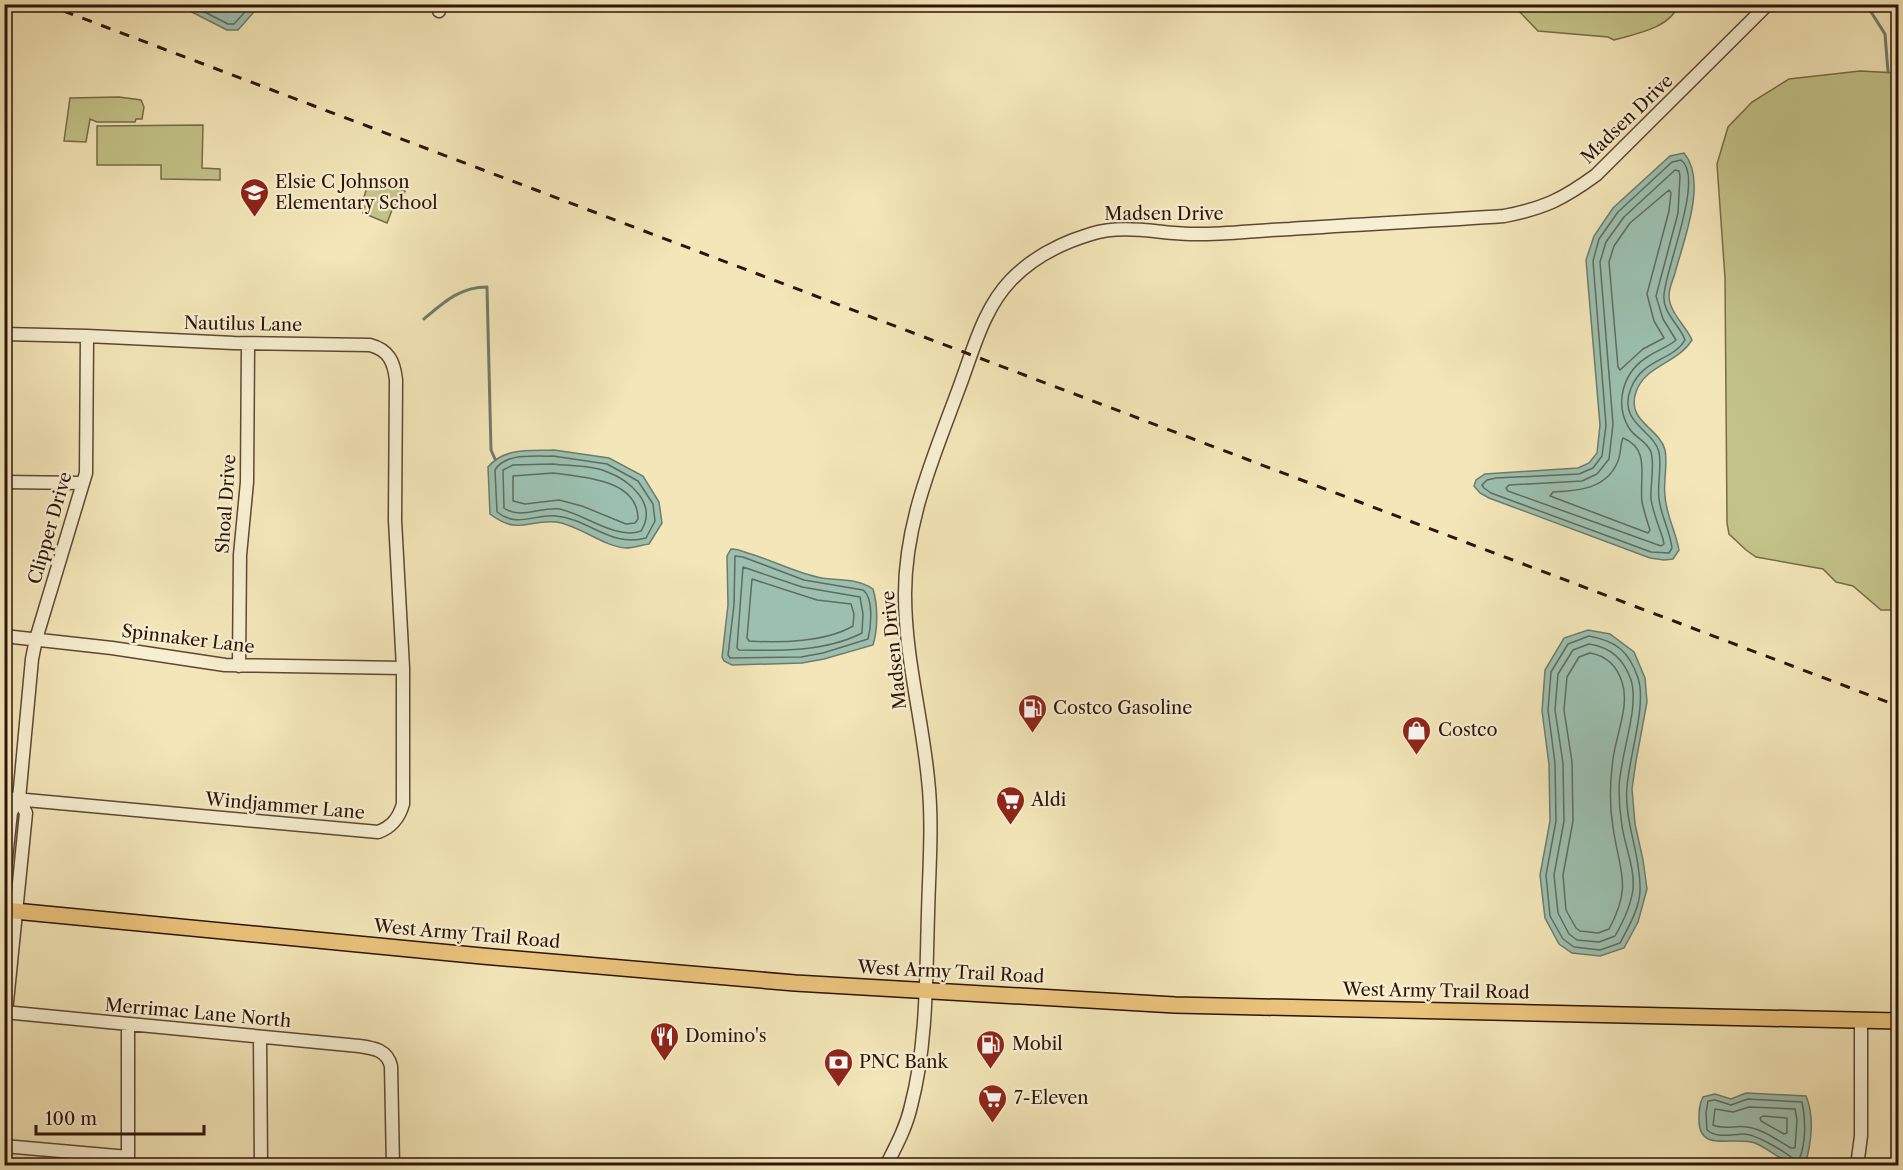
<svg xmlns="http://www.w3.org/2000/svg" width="1903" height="1170" viewBox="0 0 1903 1170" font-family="'Libre Caslon Text',serif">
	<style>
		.green { fill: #c3c389; stroke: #786c48; stroke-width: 1.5 }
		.water { fill: #9bc0b0; stroke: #6f7b6d; stroke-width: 1.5 }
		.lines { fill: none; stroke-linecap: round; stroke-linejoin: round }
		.shore { stroke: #646a5c; stroke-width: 1.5 }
		.stream { stroke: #6f7b6d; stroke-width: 3 }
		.minor-casing { stroke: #5e4834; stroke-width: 15 }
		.major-casing { stroke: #2d1408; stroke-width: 18 }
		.minor { stroke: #f7efd1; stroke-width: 12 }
		.major { stroke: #eac37c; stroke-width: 15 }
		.rail { stroke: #2d1408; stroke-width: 3; stroke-dasharray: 10 10; stroke-linecap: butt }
		.labels { text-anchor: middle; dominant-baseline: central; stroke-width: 4.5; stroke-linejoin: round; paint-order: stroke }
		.street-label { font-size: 18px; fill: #2d1408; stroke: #f7efd1 }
		.poi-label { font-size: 18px; fill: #2d1408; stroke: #f7efd1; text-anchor: start }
	</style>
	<rect width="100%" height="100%" fill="#f3e6b8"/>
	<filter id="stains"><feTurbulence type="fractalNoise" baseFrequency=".00333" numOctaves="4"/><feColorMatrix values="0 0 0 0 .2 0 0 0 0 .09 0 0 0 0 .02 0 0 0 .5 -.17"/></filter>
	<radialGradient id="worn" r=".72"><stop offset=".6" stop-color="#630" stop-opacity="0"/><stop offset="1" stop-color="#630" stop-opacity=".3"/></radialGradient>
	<path class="green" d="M1513 5V4L1678 5C1671 28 1635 34 1614 40L1608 37 1538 31Z
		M1860 71 1898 73V389L1895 400 1898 430V616L1893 610H1881L1853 586 1836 582 1823 569 1756 557 1746 550 1729 534 1727 523 1725 278 1717 164 1728 127 1752 102 1789 79Z
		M119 97 141 100 144 107 142 119H136L135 122H97L90 119 86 142 64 141 70 98Z
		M203 125 202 168 220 169V180L161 179V165H97V126Z
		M377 180 405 191 400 206 394 205 387 223 363 213 367 200 364 197 367 187H374Z"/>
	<path class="water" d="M178 5H260L238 30H227Z
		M1684 153C1708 181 1683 242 1675 273 1673 280 1669 288 1669 296 1669 312 1686 326 1692 340 1677 364 1645 365 1636 392 1626 422 1659 427 1665 450 1668 464 1663 482 1665 496 1666 515 1676 532 1679 550L1673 559 1664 560 1650 558 1489 498 1480 493 1474 486 1476 480 1485 474 1578 468 1589 463 1597 453 1600 425 1586 260 1594 236 1613 208 1670 156Z
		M554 450 609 458 643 476 659 502 662 523 649 544C642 545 633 548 626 548 604 547 579 525 556 522 528 519 519 536 490 514L488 467C505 447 530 451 554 450Z
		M731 549C740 549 746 553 754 555 776 562 799 574 822 578 840 581 857 578 873 589 878 605 878 629 873 645L824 659 802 663 732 665 724 661 722 657 728 605 727 556Z
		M1588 630 1610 634 1634 652 1645 678 1647 702 1636 761 1632 789 1635 824 1643 860 1647 889 1638 922 1624 948 1600 956 1572 953 1559 944 1545 918 1540 875 1550 821 1549 764 1542 711 1545 670 1564 638Z
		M1746 1093 1806 1096C1815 1117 1811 1145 1805 1165 1785 1166 1772 1150 1755 1143 1735 1135 1699 1154 1699 1120 1699 1112 1699 1104 1703 1097L1715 1094 1731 1099Z"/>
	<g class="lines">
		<path class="shore" d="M189 4 228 24H234L252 4
			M1681 160C1705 177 1665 269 1664 295 1662 313 1680 325 1685 340 1673 361 1643 358 1631 388 1617 423 1653 429 1659 452 1662 467 1657 484 1659 499 1661 516 1670 531 1672 548L1669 553 1651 552 1491 493 1484 488 1482 485 1487 480 1496 478 1579 474 1593 468 1602 456 1606 425 1593 261 1599 239 1618 212 1672 162Z
			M1675 170 1679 171 1680 176 1678 213 1656 296 1663 319 1676 340C1668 347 1658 350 1649 356 1623 371 1614 403 1629 428 1635 438 1647 441 1651 452 1655 466 1650 485 1651 499 1653 513 1659 526 1663 539L1664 544 1661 546 1508 491 1506 488 1509 485 1582 481 1597 474 1609 459 1613 424 1600 262 1606 242 1624 217Z
			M1669 190 1671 193 1669 211 1647 294 1654 321 1664 338 1643 349 1620 370 1618 367 1609 262 1614 246 1630 223Z
			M1623 438C1651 449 1639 478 1642 502 1644 511 1647 521 1650 530L1648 533 1550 496 1553 492C1578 491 1607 489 1618 461 1621 454 1620 445 1623 438Z
			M553 456 607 464 638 481 653 504 655 521 646 538C611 548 589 519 556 516 534 514 517 528 497 512L495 470C506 452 535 457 553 456Z
			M553 464C569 466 590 465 605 471 630 480 658 504 641 531 616 540 586 515 560 509 542 506 520 520 504 508L503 470 513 465Z
			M553 473C582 477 638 479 638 519L635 523 626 524 582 506 559 500 525 504 513 501V476Z
			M735 556 743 557 804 580 863 590C874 598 871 627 868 639L823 653 801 657 730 658 728 655 734 605Z
			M743 567 802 587 860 597 863 614 862 633C825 652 779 651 739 650L737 648Z
			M752 579 817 600 851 604 854 614 853 626C826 642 780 643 749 641L747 638Z
			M1589 636C1616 641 1629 651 1638 678 1647 704 1629 757 1627 787 1624 821 1640 853 1640 887 1641 906 1629 926 1620 943L1600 950 1574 947 1563 939 1550 916 1546 875 1556 821 1555 763 1548 710 1551 672 1568 644Z
			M1589 644C1610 647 1624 659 1631 680 1640 708 1619 758 1619 789 1619 801 1620 814 1622 826 1625 846 1635 869 1633 889 1631 906 1623 922 1615 936L1599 942 1577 940 1569 934 1558 913 1554 875 1564 821 1563 763 1555 710 1558 674 1573 650Z
			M1590 653C1607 656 1617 666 1622 682 1630 705 1616 735 1613 759 1610 781 1609 804 1613 827 1619 871 1633 885 1609 929L1598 933 1580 931 1576 928 1566 910 1563 875 1573 821 1572 762 1564 710 1567 677 1579 657Z
			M1748 1099 1802 1102C1806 1120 1806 1143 1799 1160L1796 1161C1787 1153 1756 1134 1744 1134 1732 1134 1718 1139 1707 1130L1706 1113 1708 1101 1715 1100 1731 1105Z
			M1749 1107 1795 1109 1797 1120 1795 1148H1791C1778 1141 1763 1129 1747 1127 1735 1125 1725 1130 1713 1125L1715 1109 1733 1112Z
			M1763 1116 1787 1118V1133L1784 1134 1761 1121 1760 1118Z"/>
		<path class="stream" d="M1866 4 1885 34 1888 72
			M424 319C444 302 460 287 487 287L491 450 495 459"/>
		<defs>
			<path id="minor" d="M439 11 440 4
				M4 334 87 336 234 343 370 345C389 350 394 362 396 380L395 520 403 668V804C399 818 392 827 378 832L4 798
				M4 482 83 483
				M4 636 112 648 225 665 403 668
				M239 666 240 555 247 482 248 344
				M4 877 11 812 19 799 32 659 36 639 86 473 87 336
				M4 1012 359 1046C374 1048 387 1050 391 1066L393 1166
				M6 1012 26 813 19 799
				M128 1024V1166
				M260 1037 261 1166
				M4 1146 128 1157
				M886 1166C896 1146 906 1128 911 1106 927 1045 926 978 928 914 929 870 933 823 928 779 922 717 905 657 905 594 905 521 934 456 959 388 973 351 983 309 1011 280 1033 257 1061 243 1091 234 1123 224 1157 233 1190 234 1223 235 1257 230 1290 229 1361 224 1433 221 1504 216 1545 208 1563 199 1596 175L1768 4
				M1857 1166 1861 1136V1020"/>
			<path id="major" d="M4 910 482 956 795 983 1175 1005 1898 1021"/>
		</defs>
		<use href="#minor" class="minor-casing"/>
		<use href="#major" class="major-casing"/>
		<use href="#minor" class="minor"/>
		<use href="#major" class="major"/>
		<path class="rail" d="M45 4 1898 706"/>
	</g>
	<defs>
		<symbol id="school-pin" viewBox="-11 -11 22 30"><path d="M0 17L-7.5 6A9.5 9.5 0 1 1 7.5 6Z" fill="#8f2418" stroke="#f7efd1"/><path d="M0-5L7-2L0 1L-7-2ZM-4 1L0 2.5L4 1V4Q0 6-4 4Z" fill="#fff"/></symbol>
		<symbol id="fuel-pin" viewBox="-11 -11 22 30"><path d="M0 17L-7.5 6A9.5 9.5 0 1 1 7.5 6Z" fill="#8f2418" stroke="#f7efd1"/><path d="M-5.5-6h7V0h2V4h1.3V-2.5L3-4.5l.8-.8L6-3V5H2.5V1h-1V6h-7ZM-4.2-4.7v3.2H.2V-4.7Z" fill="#fff"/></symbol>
		<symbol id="shop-pin" viewBox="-11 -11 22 30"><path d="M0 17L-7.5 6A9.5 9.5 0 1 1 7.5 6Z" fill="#8f2418" stroke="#f7efd1"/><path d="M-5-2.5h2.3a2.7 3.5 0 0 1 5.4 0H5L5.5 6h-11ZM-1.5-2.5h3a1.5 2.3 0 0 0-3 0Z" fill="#fff"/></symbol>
		<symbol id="supermarket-pin" viewBox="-11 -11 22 30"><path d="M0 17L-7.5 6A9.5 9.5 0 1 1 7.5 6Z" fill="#8f2418" stroke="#f7efd1"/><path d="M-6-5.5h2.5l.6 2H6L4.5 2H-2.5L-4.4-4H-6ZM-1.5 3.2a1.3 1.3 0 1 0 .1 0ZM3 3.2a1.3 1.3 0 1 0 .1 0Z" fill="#fff"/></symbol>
		<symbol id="restaurant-pin" viewBox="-11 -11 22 30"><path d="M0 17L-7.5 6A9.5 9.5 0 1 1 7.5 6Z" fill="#8f2418" stroke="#f7efd1"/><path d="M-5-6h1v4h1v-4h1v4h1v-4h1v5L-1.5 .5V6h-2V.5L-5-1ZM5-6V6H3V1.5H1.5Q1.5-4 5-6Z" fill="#fff"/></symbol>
		<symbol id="bank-pin" viewBox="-11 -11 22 30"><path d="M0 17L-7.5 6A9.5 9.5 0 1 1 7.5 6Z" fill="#8f2418" stroke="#f7efd1"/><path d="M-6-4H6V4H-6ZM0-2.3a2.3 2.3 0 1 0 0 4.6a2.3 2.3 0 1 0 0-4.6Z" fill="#fff"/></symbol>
	</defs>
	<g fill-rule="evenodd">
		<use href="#school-pin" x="238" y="176" width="33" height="45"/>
		<use href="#fuel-pin" x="1016" y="692" width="33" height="45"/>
		<use href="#shop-pin" x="1400" y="714" width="33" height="45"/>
		<use href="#supermarket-pin" x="994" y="784" width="33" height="45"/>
		<use href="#restaurant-pin" x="648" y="1020" width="33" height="45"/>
		<use href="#fuel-pin" x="974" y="1028" width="33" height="45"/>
		<use href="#bank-pin" x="822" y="1046" width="33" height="45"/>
		<use href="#supermarket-pin" x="976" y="1082" width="33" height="45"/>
	</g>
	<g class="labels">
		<g class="street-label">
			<text transform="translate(1627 119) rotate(-44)">Madsen Drive</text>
			<text x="1164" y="214">Madsen Drive</text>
			<text transform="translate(243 324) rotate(1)">Nautilus Lane</text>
			<text transform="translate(226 504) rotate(-86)">Shoal Drive</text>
			<text transform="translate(50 528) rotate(-74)">Clipper Drive</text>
			<text transform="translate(188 639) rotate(7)">Spinnaker Lane</text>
			<text transform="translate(894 650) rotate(-96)">Madsen Drive</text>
			<text transform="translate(285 806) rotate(5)">Windjammer Lane</text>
			<text transform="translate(467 934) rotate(5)">West Army Trail Road</text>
			<text transform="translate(951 972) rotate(3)">West Army Trail Road</text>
			<text transform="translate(1436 991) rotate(1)">West Army Trail Road</text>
			<text transform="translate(198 1013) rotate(5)">Merrimac Lane North</text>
		</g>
		<g class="poi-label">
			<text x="275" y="182">Elsie C Johnson<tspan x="275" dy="21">Elementary School</tspan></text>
			<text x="1053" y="708">Costco Gasoline</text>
			<text x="1438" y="730">Costco</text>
			<text x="1031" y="800">Aldi</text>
			<text x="685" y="1036">Domino's</text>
			<text x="1012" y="1044">Mobil</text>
			<text x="859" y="1062">PNC Bank</text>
			<text x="1014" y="1098">7-Eleven</text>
		</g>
	</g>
	<rect width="1903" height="1170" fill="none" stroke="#f3e6b8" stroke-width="24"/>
	<rect x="6" y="6" width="1891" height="1158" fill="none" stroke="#2d1408" stroke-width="3"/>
	<rect x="12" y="12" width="1879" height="1146" fill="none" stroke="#2d1408" stroke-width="1.5"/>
	<path d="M36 1125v9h168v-9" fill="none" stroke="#2d1408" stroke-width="3"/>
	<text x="45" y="1125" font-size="18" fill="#2d1408" stroke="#f7efd1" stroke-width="4.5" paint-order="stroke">100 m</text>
	<rect width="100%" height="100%" filter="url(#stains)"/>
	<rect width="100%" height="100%" fill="url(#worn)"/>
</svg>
